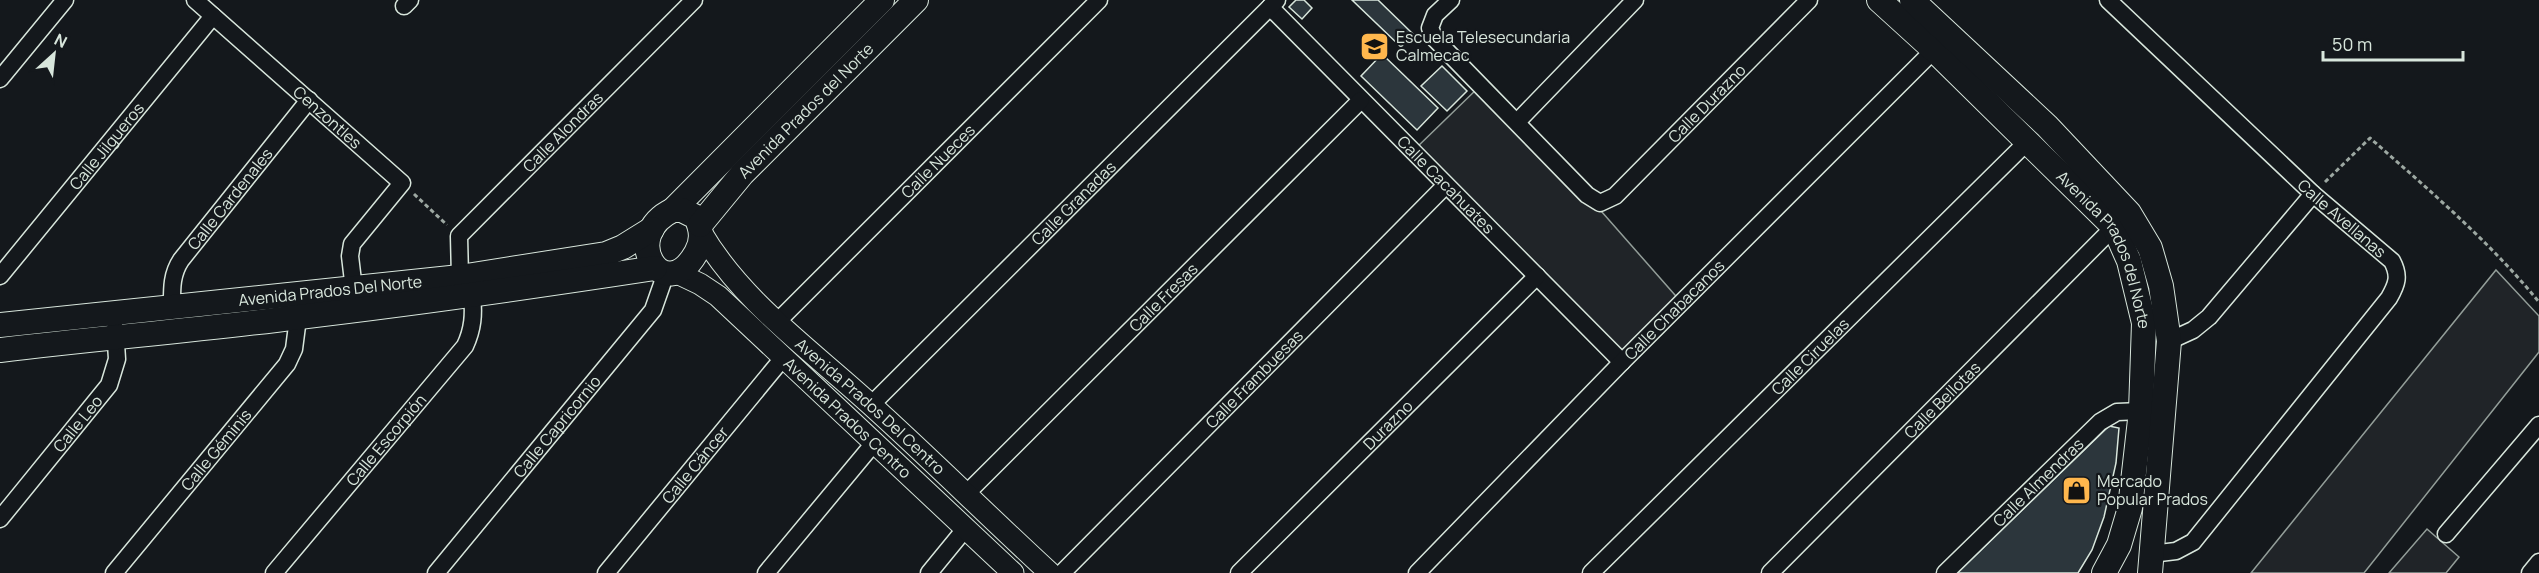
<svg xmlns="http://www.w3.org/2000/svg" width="2539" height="573" viewBox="0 0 2539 573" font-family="Manrope,sans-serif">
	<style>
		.green { fill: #202428; stroke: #939e99; stroke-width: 1.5 }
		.building { fill: #2c363c; stroke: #d8e6dc; stroke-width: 1.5 }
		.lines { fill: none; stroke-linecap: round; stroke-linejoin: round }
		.minor-casing { stroke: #d8e6dc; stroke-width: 19 }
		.tertiary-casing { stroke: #d8e6dc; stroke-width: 23 }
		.secondary-casing { stroke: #d8e6dc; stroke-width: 26 }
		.path { stroke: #9da8a2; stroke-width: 3; stroke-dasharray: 4.5 3; stroke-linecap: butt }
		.minor { stroke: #14181c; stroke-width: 16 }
		.tertiary { stroke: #14181c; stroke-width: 21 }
		.secondary { stroke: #14181c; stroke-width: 24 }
		.labels { text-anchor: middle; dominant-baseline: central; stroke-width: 4.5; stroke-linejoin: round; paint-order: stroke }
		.poi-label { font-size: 16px; fill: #d8e6dc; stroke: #14181c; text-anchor: start }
		.street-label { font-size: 16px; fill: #d8e6dc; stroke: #14181c }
	</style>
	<rect width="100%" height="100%" fill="#14181c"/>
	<path class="green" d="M1481 85 1587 195 1682 303 1622 362 1413 151Z
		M2496 270 2539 316V352L2364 573H2251Z
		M2427 529 2459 557 2446 573H2389Z"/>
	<path class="building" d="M1296 0H1304L1312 8 1302 19 1289 7Z
		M1352 0H1378L1413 34 1401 47Z
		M1382 54 1438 108 1417 130 1361 76Z
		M1442 66 1467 91 1447 111 1421 86Z
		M2109 426 2119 428 2116 463 2104 517 2092 550 2078 573H1957Z"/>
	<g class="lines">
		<defs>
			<g id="minor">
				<path id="s1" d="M195 0 402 183 352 244 350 256 355 298"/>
				<path id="s2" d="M1451 0 1435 15 1430 28 1435 39 1587 195 1600 203 1615 196 1809 0"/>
				<path id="s3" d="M2108 0 2313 194 2392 261C2400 276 2397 284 2389 298L2193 542 2176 551 2151 554"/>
				<path d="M404 6 410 0"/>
				<path id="s4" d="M1270 7 1622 362"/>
				<path d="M0 79 65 0"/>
				<path d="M1518 121 1635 0"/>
				<path id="s5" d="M0 276 213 16"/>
				<path id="s6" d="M460 277 459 236 694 0"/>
				<path id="s7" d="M172 308C172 290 171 275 181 260L309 100"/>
				<path id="s8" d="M778 321 1099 0"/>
				<path d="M2169 341 2193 330 2209 317 2313 194"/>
				<path id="s9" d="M871 405 1277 0"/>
				<path id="s10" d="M965 495 1361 100"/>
				<path id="s11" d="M0 519 109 385 117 359 115 328"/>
				<path d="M2446 534 2539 425"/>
				<path id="s12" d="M114 573 287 364 294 349 298 318"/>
				<path id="s13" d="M274 573 465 346C473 329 474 314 472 296"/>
				<path id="s14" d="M436 573 653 310 666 273"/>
				<path id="s15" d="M606 573 783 358"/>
				<path d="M766 573 874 443"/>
				<path d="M929 573 965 529"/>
				<path id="s16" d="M1062 573 1446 185"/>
				<path id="s17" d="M1239 573 1537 276"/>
				<path id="s18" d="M1417 573 1622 362 1934 50"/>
				<path id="s19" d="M1591 573 2028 141"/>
				<path id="s20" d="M1770 573 2114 227"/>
				<path id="s21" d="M1945 573 2100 422 2117 412 2141 411"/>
				<path d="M2530 573 2539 562"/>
			</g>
			<g id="tertiary">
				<path id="s22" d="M701 232C741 301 811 350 870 404 931 459 989 517 1050 573"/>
				<path id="s23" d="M677 273 700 284 718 296 1013 573"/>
			</g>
			<g id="secondary">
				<path id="s24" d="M1879 0 1934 50 2114 227 2129 261 2144 323 2141 411 2130 508 2119 545 2104 573"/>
				<path d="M1912 0 2047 126 2129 213 2150 248 2161 286 2169 341 2150 573"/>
				<path d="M673 210 882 0"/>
				<path d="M673 210H682L696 217C702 230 703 241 696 253 664 309 618 236 673 210Z"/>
				<path id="s25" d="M700 225 742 174 916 0"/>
				<path id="s26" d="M0 325 460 277 606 254 623 247 652 229"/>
				<path d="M0 350C99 338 199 330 299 317 418 303 537 286 655 268"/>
			</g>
		</defs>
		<use href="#minor" class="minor-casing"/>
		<use href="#tertiary" class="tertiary-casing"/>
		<use href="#secondary" class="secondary-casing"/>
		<path class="path" d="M2325 182 2370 138C2429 190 2489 241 2539 302
			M414 194 447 225"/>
		<use href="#minor" class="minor"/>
		<use href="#tertiary" class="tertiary"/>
		<use href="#secondary" class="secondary"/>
	</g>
	<defs>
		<symbol id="school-square" viewBox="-11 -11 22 22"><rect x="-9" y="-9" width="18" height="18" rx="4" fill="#ffb74d" stroke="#14181c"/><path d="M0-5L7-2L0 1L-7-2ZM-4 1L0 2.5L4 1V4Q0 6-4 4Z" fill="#111"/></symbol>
		<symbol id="shop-square" viewBox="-11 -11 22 22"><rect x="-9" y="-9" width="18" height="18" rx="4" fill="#ffb74d" stroke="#14181c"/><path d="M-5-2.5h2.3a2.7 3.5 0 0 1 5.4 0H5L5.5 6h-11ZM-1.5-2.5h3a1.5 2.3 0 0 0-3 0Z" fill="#111"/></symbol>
	</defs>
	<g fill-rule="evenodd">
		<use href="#school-square" x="1358" y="30" width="33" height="33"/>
		<use href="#shop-square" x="2060" y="474" width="33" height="33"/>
	</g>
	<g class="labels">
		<g class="poi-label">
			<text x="1396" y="37">Escuela Telesecundaria<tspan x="1396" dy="18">Calmecac</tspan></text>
			<text x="2097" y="481">Mercado<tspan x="2097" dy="18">Popular Prados</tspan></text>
		</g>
		<g class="street-label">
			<text stroke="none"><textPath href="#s2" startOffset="428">Calle Durazno</textPath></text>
			<text stroke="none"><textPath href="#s25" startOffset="156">Avenida Prados del Norte</textPath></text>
			<text stroke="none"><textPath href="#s1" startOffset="177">Cenzontles</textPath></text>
			<text stroke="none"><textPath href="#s6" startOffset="188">Calle Alondras</textPath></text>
			<text stroke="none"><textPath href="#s5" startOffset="168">Calle Jilgueros</textPath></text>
			<text stroke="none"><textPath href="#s8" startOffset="226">Calle Nueces</textPath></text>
			<text stroke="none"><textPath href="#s4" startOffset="250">Calle Cacahuates</textPath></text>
			<text stroke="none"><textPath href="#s7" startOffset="128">Calle Cardenales</textPath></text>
			<text stroke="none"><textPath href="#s9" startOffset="286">Calle Granadas</textPath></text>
			<text stroke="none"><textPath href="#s3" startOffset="320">Calle Avellanas</textPath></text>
			<text stroke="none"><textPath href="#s24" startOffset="342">Avenida Prados del Norte</textPath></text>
			<text stroke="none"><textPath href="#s26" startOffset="332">Avenida Prados Del Norte</textPath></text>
			<text stroke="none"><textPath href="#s10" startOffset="280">Calle Fresas</textPath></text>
			<text stroke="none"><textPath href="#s18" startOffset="368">Calle Chabacanos</textPath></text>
			<text stroke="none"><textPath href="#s19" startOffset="308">Calle Ciruelas</textPath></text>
			<text stroke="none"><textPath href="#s16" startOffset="273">Calle Frambuesas</textPath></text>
			<text stroke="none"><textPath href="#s20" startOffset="244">Calle Bellotas</textPath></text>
			<text stroke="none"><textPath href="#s22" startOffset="244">Avenida Prados Del Centro</textPath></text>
			<text stroke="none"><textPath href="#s23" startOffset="225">Avenida Prados Centro</textPath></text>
			<text stroke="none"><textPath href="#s11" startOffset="123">Calle Leo</textPath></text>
			<text stroke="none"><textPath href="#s17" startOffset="210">Durazno</textPath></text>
			<text stroke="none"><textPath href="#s14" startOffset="190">Calle Capricornio</textPath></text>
			<text stroke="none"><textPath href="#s13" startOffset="174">Calle Escorpión</textPath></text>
			<text stroke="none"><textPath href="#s12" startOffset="160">Calle Géminis</textPath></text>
			<text stroke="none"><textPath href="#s15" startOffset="140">Calle Cáncer</textPath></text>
			<text stroke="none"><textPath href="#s21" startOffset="130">Calle Almendras</textPath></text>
		</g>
	</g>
	<g transform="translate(54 54) rotate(27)" stroke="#14181c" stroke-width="4.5" paint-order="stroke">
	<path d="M0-4.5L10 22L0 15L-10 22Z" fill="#d8e6dc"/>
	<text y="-9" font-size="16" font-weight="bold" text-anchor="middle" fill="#d8e6dc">N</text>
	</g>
	<path d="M2323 51v9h140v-9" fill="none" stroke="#d8e6dc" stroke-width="3"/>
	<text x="2332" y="51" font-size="18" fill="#d8e6dc" stroke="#14181c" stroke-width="4.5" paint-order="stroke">50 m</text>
</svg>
